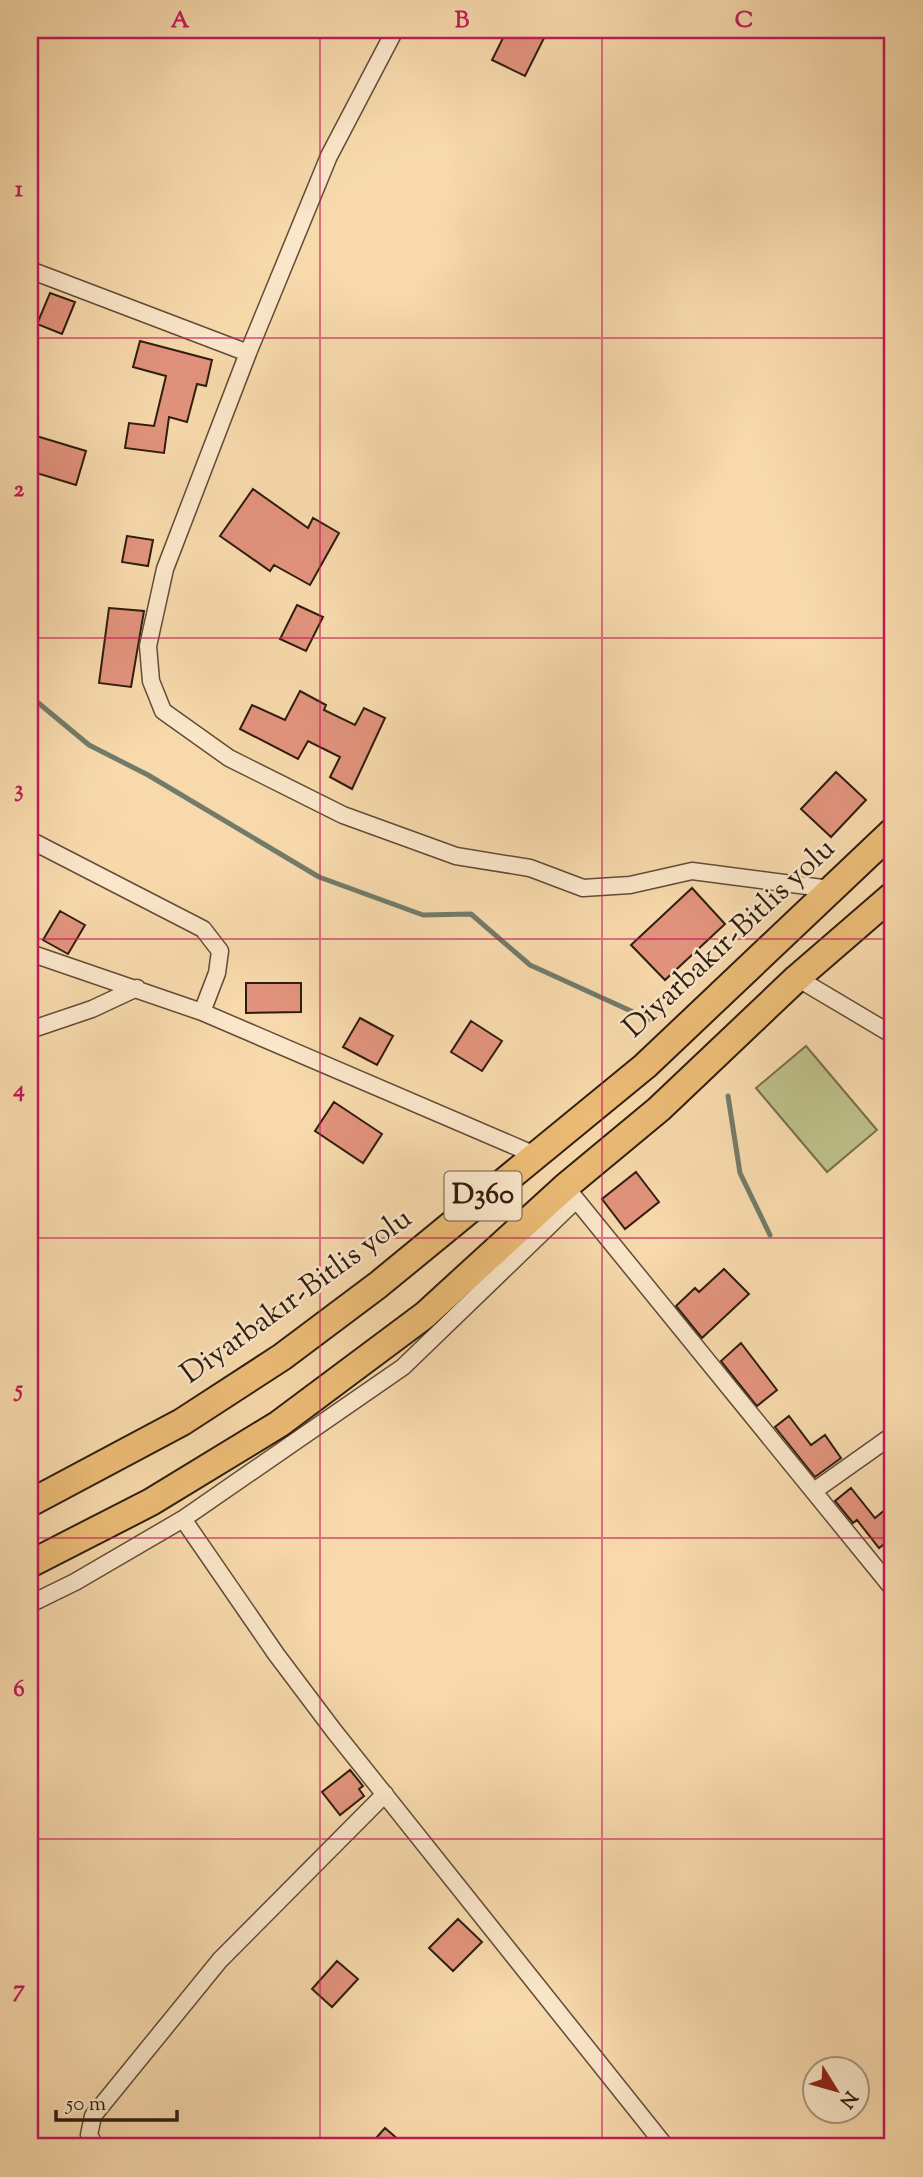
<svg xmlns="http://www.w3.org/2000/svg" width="923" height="2177" viewBox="0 0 923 2177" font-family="'Sorts Mill Goudy',serif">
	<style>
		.green { fill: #bdbf89; stroke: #766e4c; stroke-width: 2 }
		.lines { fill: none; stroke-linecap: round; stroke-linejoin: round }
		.stream { stroke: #727b6a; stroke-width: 5 }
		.building { fill: #e2937d; stroke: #2f1d0f; stroke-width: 2 }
		.minor-casing { stroke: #614c36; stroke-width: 19 }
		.trunk-casing { stroke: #2f1d0f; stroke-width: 30 }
		.minor { stroke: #fae6c9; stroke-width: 16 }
		.trunk { stroke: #ecbc76; stroke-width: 26 }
		.grid { fill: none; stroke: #c2185b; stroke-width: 2; stroke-opacity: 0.55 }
		.labels { text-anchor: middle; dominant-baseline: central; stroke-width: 5; stroke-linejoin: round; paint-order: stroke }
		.shield { fill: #fae6c9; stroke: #6c5947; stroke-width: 2 }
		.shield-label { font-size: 28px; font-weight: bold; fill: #2f1d0f }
		.street-label { font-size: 30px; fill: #2f1d0f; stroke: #fae6c9 }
		.neatline { fill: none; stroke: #c2185b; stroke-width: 2.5 }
		.grid-label { font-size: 23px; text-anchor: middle; font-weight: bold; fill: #c2185b }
	</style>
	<rect width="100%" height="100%" fill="#f7d9ac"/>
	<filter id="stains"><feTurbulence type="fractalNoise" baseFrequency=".00286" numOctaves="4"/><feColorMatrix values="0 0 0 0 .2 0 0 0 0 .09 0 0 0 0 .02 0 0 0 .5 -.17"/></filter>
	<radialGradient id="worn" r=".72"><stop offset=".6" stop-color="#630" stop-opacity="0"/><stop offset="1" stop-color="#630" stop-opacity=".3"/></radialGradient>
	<path class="green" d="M806 1046 877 1130 827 1172 756 1088Z"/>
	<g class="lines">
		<path class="stream" d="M30 696 89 745 148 775 319 877 423 915 471 914 530 965 653 1021
			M728 1096 740 1173 770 1235"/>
	</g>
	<path class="building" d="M507 30H548L525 76 492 60Z
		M50 293 75 302 62 334 37 324Z
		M140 341 212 360 206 386 197 384 187 422 169 417 164 453 125 448 129 423 154 426 166 376 133 367Z
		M33 435 86 451 76 485 30 471Z
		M253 489 308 528 313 518 339 533 310 585 274 565 270 571 220 536Z
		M127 536 153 540 148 566 122 562Z
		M297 605 323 617 306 651 280 639Z
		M109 608 144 611 131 687 99 683Z
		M300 691 326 705 324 710 355 725 364 708 385 718 352 789 330 777 340 757 308 741 298 759 240 729 252 705 285 720Z
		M836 772 866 800 831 837 801 809Z
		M692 888 725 924 665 980 631 945Z
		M60 911 85 925 68 954 43 940Z
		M246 983H301V1012L246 1013Z
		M360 1018 393 1036 377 1065 343 1047Z
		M471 1021 502 1041 482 1071 451 1052Z
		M334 1102 382 1134 363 1163 315 1131Z
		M636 1172 659 1202 625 1229 602 1199Z
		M724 1269 749 1294 702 1338 676 1306 695 1288 699 1292Z
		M741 1343 777 1390 757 1406 721 1361Z
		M789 1416 811 1445 825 1435 841 1458 815 1477 775 1427Z
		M851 1488 875 1518 886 1509 893 1519V1537L879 1548 857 1520 853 1523 835 1501Z
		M350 1770 363 1786 359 1789 364 1796 340 1815 322 1792Z
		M458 1919 482 1942 453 1971 429 1948Z
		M337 1961 358 1979 332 2007 312 1989Z
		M385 2128 407 2147H368Z"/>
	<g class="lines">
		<defs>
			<path id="minor" d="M395 30 329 156 248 353 165 569 148 646 151 681 163 711 229 758 343 815 456 856 530 868 583 888 630 885 692 871 830 889
				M30 270 248 353
				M30 840 203 929 220 951 217 973 202 1012
				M30 953 202 1012 533 1154
				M797 978 893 1035
				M30 1030 92 1009 137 988
				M570 1192 893 1589
				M814 1491 893 1435
				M183 1519 276 1654 334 1731 666 2147
				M30 1604 75 1582 183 1519 403 1367 576 1200
				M96 2147 89 2135 93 2116 220 1960 385 1794"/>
			<path id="trunk" d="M30 1503 182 1422 282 1357 378 1285 645 1066 893 831
				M30 1564 151 1502 279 1424 425 1315 565 1187 659 1109 797 978 893 895"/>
		</defs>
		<use href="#minor" class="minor-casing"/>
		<use href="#trunk" class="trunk-casing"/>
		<use href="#minor" class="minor"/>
		<use href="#trunk" class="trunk"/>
	</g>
	<path class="grid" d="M320 30V2147M602 30V2147M30 338H893M30 638H893M30 939H893M30 1238H893M30 1538H893M30 1839H893"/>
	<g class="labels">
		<rect class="shield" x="444.5" y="1171.5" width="77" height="49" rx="5"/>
		<g class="shield-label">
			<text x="483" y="1196">D360</text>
		</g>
		<g class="street-label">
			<text transform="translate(730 939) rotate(-43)">Diyarbakır-Bitlis yolu</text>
			<text transform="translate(297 1297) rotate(-36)">Diyarbakır-Bitlis yolu</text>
		</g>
	</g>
	<rect width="923" height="2177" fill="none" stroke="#f7d9ac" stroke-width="77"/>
	<g transform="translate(836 2090) rotate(127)"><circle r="33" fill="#fae6c9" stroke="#a9967f" stroke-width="2"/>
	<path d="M0-5L12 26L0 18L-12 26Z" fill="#8f2418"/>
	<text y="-10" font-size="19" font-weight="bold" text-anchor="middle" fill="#2f1d0f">N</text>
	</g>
	<path d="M56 2110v10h121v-10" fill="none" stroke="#2f1d0f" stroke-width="3.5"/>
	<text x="66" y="2110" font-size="21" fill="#2f1d0f" stroke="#fae6c9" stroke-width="5" paint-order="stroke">50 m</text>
	<rect x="38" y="38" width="846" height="2100" class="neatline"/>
	<g class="grid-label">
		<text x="180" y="27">A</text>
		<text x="462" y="27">B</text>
		<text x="744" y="27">C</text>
		<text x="19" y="196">1</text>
		<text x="19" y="496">2</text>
		<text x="19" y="796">3</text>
		<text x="19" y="1096">4</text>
		<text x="19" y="1396">5</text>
		<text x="19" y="1696">6</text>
		<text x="19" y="1996">7</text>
	</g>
	<rect width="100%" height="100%" filter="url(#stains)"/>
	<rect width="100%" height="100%" fill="url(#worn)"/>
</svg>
